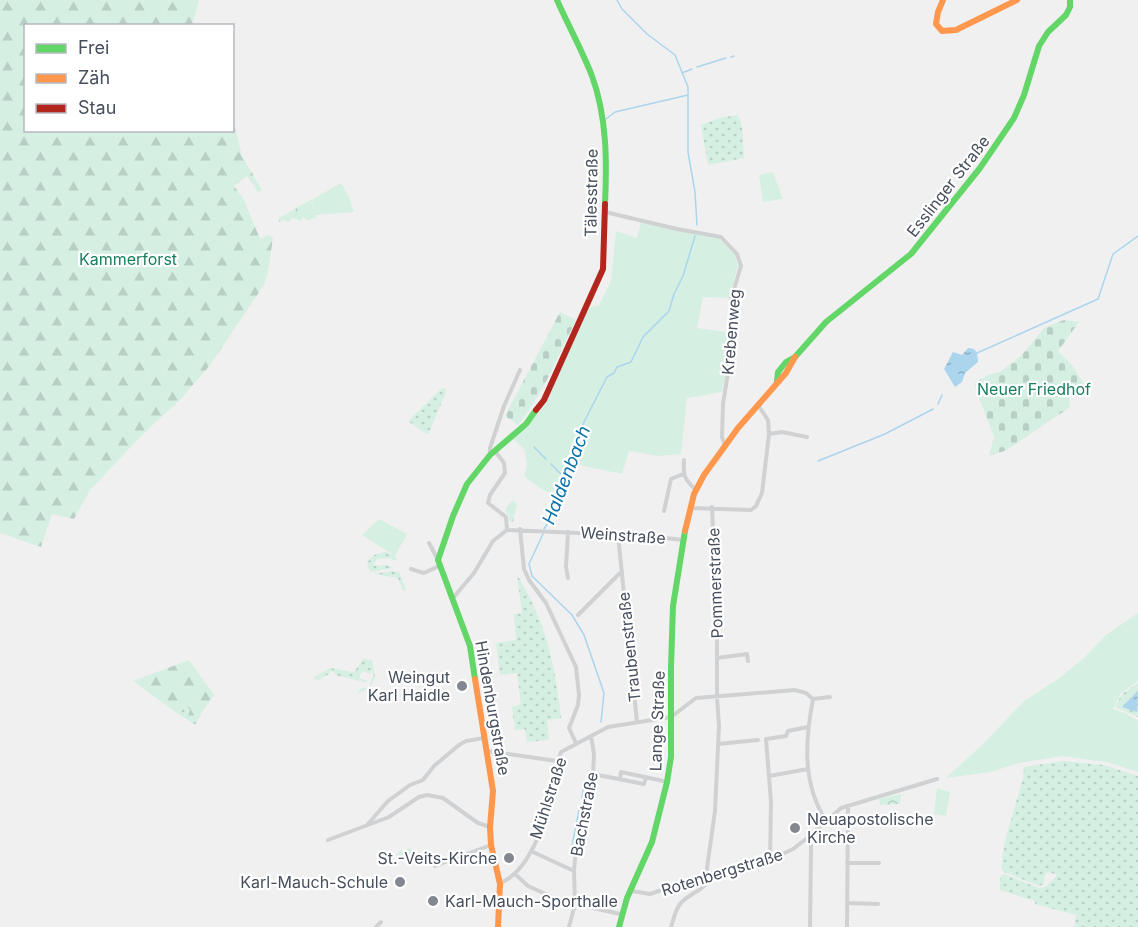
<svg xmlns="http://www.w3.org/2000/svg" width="1138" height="927" viewBox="0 0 1138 927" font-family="Inter,sans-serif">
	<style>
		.grass { fill: url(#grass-dots) }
		.forest { fill: url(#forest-firs) }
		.wetland { fill: url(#wetland-marsh) }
		.cemetery { fill: url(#cemetery-stones) }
		.park { fill: url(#park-crowns) }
		.garden { fill: #d5efe3 }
		.water { fill: url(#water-ripples) }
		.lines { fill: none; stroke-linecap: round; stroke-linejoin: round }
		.stream { stroke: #aad5ed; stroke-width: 1.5 }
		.street { stroke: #cfd1d3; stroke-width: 4 }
		.fast { stroke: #63d668; stroke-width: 6 }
		.slow { stroke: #ff974d; stroke-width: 6 }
		.jam { stroke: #b3261e; stroke-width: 6 }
		.poi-dot { fill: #828790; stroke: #fff; stroke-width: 2 }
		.labels { text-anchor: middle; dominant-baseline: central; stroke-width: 4.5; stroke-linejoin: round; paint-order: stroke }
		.street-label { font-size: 16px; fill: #474f5d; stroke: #fff }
		.park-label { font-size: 16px; fill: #177f5b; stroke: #fff }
		.poi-label { font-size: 16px; fill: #474f5d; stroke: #fff; text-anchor: end }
		.water-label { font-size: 18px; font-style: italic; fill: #0c72ab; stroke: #fff }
	</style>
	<defs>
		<pattern id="grass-dots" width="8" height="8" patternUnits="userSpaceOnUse" patternTransform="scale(1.5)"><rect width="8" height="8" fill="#d5efe3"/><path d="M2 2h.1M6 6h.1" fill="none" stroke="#b8cfc5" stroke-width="1.8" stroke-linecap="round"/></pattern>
		<pattern id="forest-firs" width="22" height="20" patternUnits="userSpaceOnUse" patternTransform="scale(1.5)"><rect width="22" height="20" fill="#d5efe3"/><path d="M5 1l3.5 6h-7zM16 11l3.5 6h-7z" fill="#b8cfc5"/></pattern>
		<pattern id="wetland-marsh" width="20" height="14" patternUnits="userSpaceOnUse" patternTransform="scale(1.5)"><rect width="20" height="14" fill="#d5efe3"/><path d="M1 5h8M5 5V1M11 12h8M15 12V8" fill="none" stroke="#b8cfc5"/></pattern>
		<pattern id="cemetery-stones" width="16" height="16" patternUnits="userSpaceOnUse" patternTransform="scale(1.5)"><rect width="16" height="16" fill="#d5efe3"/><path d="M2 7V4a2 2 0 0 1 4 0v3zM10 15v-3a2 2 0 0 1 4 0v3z" fill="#b8cfc5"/></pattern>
		<pattern id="park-crowns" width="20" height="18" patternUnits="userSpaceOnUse" patternTransform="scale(1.5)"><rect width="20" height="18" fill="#d5efe3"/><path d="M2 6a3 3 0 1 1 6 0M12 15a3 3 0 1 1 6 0" fill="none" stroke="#b8cfc5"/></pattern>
		<pattern id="water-ripples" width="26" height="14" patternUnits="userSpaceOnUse" patternTransform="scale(1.5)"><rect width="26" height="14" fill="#aad5ed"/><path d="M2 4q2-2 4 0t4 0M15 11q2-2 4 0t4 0" fill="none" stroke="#8cafc3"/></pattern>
	</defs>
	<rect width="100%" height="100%" fill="#f1f0f0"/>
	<path class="grass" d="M738 115 742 126 744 158 708 165 701 125 719 118Z
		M442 388H445L446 392 428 435 408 421Z
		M386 552 395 556 397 561 388 558 377 559 373 566 387 565 393 568 371 572 367 565C370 555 377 553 386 552Z
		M393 571 399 572 406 590 403 592 398 578 373 574Z
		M517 575C545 618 556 668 561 718L547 720 549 740 527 742 525 729 515 730 512 707 521 704 517 673 500 675 496 643 516 640 514 614 522 613Z
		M364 658 369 661 372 659 375 677 370 688 358 693 360 689 369 687 373 675 372 670 370 674 362 671 359 678 368 681 365 682 335 675 334 672 330 671 329 674 318 680 313 678 330 668 354 672Z
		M1138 683V717L1115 707 1122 694Z
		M177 707 190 709 189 719 198 709H204L195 725 170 708Z
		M1063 761 1104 765 1138 776V927H1074L1076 915 1035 904V901L1000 890V877L1004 874 1039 888 1045 887 1056 877V874L1047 872 1044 878V884L1039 886 1004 872 1001 868 1005 841 1023 778 1024 767Z"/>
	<path class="forest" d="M0 0H199L192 25 26 26V130H232L233 120 242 156 262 190 258 192 247 176 234 186 244 200 260 239 269 235 273 238 268 272 264 285 210 365 181 399 144 433 90 490 74 519 52 514 41 547 0 533Z
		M189 660 214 695 204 709H198L191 720 188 718 190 709 185 708 178 711 177 707 170 708 133 681Z"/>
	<path class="wetland" d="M409 848 414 851V858L404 861 396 856 400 851Z"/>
	<path class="cemetery" d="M560 312 576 320C558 356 543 394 518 425L505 416Z
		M1064 320 1079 322 1058 351 1072 365 1084 384 1069 397 1070 407 1007 450 989 456 994 437 974 384 987 375 1000 372 1021 356 1045 327Z"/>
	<path class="park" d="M312 199 316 218 308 220 303 217 301 221 291 217 292 219 288 222 283 220 279 222V218Z
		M512 500 517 504 513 522 509 521V515L505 511Z
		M901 794 900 804 880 805 879 799Z"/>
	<path class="garden" d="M773 172 783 199 763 202 759 175Z
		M341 183 349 197 354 212 315 215 313 199Z
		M641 223 720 239 735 255 738 266 729 298 703 297 697 328 727 332V366L722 392 687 398 681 454 658 456 629 451 622 474 579 465 564 500 540 488 524 476 527 465 525 450 513 439 530 423 549 398 559 369 587 308 599 305 611 281 616 231 637 238Z
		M379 519 407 534 395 556 362 535Z
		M1138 613V681L1121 693 1113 709 1127 714 1138 721V772L1107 762 1062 756 1019 763 991 772 946 778 983 744 1024 701 1058 679 1084 658 1106 635Z
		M937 788 950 792 946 816 934 814Z"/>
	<path class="water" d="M968 348 974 349 977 353 978 362 965 373 962 382 955 387 944 369 953 352 962 355Z
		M1138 691 1137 712 1122 707Z"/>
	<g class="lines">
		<path class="stream" d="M617 0 622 9 647 34 675 55 688 87V152L695 192 697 225
			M731 57 734 56
			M697 67 726 58
			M682 73 692 69
			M606 119 615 112 688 95
			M977 353 1098 299 1113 254 1138 236
			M938 404 942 395
			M534 447 546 459
			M818 461 885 434 933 409
			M551 464 565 478
			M544 529 557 508 570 460 584 422 607 377 614 373 617 367 631 362 643 337 669 311 674 294 683 276 695 236
			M543 534 529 564 532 576 572 615 584 635 604 693 601 722
			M582 798 584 783
			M572 846 580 805"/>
		<path class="street" d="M605 212 677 229 721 237 737 254 741 266 731 299 730 360 723 404 722 437 725 445
			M769 434 782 432 807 437
			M495 451 504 463 505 473 490 495 488 503 506 517 507 530
			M490 454V448L504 406 520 370
			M684 460C683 475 684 479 695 489
			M690 508 751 510 756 506 762 493 769 434 768 420 758 405
			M664 511 671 479 683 474
			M520 529 524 569 529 580 546 603 576 667 579 695 578 705 569 728 576 743
			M568 532 566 567 568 578
			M618 535 637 722
			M429 543 438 560
			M411 569 424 573 439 566
			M453 598 474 573 493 541 507 530 648 536 683 540
			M578 615 620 573
			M717 658 747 654 748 661
			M813 699C805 741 802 783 826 821
			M718 744 758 740
			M487 751 557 761
			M593 774 644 784 646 777
			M769 776 808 769
			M620 779 621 772 668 782
			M849 823H878
			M368 824 388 801 410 785 423 780 434 766 459 745 466 741 484 738
			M806 839 811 845V849L810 927
			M328 840 389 817 419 797 427 795 443 798 478 823 490 827
			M533 852 574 871
			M770 860 771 802 766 739 786 736 788 731 808 727
			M847 863H879
			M435 866 491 845
			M515 874 528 886 550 896
			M500 883C528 873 545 824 551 797 554 782 555 767 561 752L608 727 671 717 696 698 795 690 806 693 813 699 830 697
			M632 891 650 894 706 875 770 860 793 849 806 839 841 808 937 779
			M847 903 878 904
			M575 904 620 914
			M376 927 381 922
			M569 927 575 904 574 871 576 848 583 811 593 774 594 754 591 736
			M671 927C674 918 676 906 684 900 692 893 703 890 708 881L706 875 715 811 719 726 717 697V622L712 507
			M847 927 848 806"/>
		<path class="fast" d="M557 0C568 25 582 50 592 76 607 117 607 162 605 204
			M777 381 778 372 786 362 795 357 826 322 911 254 980 168 1014 118 1024 95 1039 46 1048 32 1066 15 1070 7V0
			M475 679 470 646 438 560 453 516 467 484 490 455 526 424 536 410
			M619 927 627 898 652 842 667 782 671 757V667L673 606 685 531"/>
		<path class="slow" d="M943 0 938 12 936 24 942 31 956 30 1017 0
			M685 531 694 494 704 475 738 428 786 373 795 357
			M475 679 493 791 490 827 491 845 500 884 498 927"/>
		<path class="jam" d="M536 410 544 400 603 269 605 204"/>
	</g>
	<g class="poi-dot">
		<circle cx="462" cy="686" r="6"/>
		<circle cx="795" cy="828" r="6"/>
		<circle cx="509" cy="858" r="6"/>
		<circle cx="400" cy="882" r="6"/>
		<circle cx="433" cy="901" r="6"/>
	</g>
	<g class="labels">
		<g class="street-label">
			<text transform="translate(948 186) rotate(-52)">Esslinger Straße</text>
			<text transform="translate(591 193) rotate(-89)">Tälesstraße</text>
			<text transform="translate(731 332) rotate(-85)">Krebenweg</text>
			<text transform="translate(623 535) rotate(4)">Weinstraße</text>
			<text transform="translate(715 583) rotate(-92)">Pommerstraße</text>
			<text transform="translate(629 647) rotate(-96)">Traubenstraße</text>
			<text transform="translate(493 708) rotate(80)">Hindenburgstraße</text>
			<text transform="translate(657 721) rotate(-88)">Lange Straße</text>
			<text transform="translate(548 798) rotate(-72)">Mühlstraße</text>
			<text transform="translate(584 814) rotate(-79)">Bachstraße</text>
			<text transform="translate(722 872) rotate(-17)">Rotenbergstraße</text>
		</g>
		<g class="park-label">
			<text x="128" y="259">Kammerforst</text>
			<text x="1034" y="389">Neuer Friedhof</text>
		</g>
		<g class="poi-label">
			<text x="450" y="677">Weingut<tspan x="450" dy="18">Karl Haidle</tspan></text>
			<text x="807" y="819" text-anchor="start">Neuapostolische<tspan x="807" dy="18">Kirche</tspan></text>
			<text x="497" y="858">St.-Veits-Kirche</text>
			<text x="388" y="882">Karl-Mauch-Schule</text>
			<text x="445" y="901" text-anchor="start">Karl-Mauch-Sporthalle</text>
		</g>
		<g class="water-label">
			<text transform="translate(566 475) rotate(-69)">Haldenbach</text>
		</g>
	</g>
	<rect x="24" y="24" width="210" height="108" fill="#ffffff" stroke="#b5b9be" stroke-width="1.5"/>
	<rect x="36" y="44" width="30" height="9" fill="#63d668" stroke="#b5b9be" stroke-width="1.5"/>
	<text x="78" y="54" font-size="18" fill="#474f5d">Frei</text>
	<rect x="36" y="74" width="30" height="9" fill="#ff974d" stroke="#b5b9be" stroke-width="1.5"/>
	<text x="78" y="84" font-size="18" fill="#474f5d">Zäh</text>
	<rect x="36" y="104" width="30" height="9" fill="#b3261e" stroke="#b5b9be" stroke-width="1.5"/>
	<text x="78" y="114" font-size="18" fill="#474f5d">Stau</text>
</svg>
